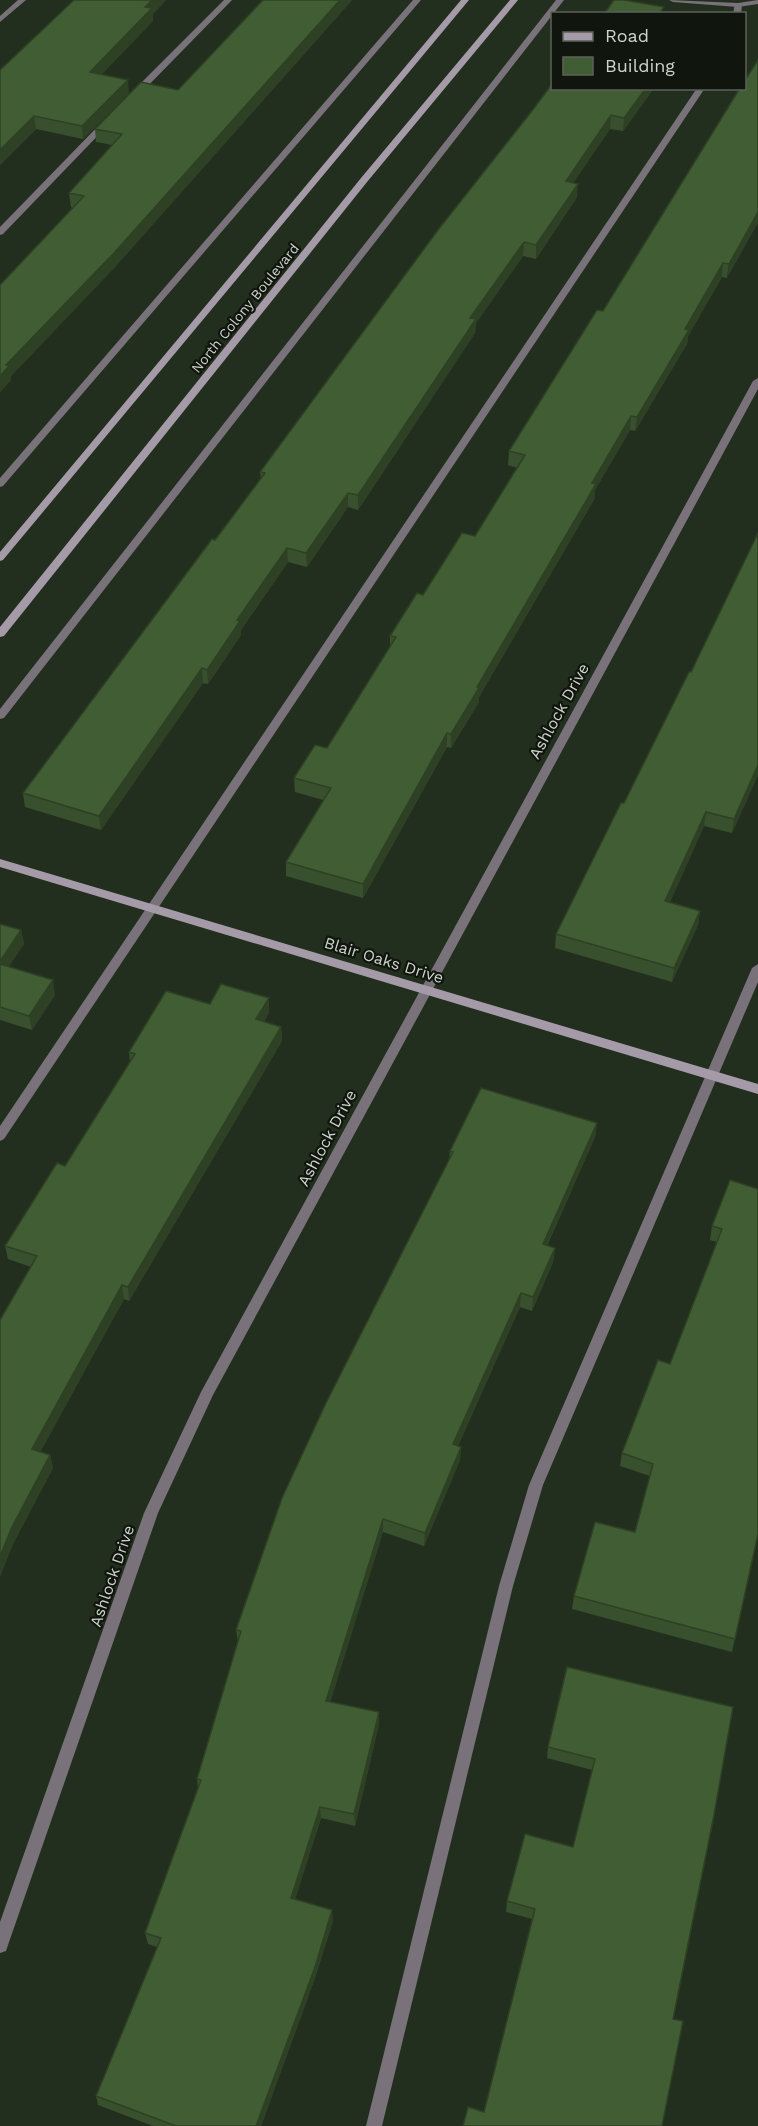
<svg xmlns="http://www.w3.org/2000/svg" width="758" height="2126" viewBox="0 0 758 2126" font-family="'Work Sans',sans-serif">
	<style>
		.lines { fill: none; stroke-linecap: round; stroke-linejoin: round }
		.lane { fill: #79727a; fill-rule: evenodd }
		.street { fill: #79727a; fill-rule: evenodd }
		.secondary { fill: #a59aa7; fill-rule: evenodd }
		.wall { fill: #38502d }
		.shaded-wall { fill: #2e4124 }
		.building { fill: #415d34; stroke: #2e4124; stroke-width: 1.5 }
		.labels { text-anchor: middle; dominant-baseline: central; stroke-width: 4.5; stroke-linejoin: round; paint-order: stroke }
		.far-street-label { font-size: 14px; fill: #cdd4ca; stroke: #10150e }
		.street-label { font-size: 16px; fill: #cdd4ca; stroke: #10150e }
	</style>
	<rect width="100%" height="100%" fill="#232f1e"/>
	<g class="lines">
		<path class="lane" d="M224 0H232L138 96H132V92Z
			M735 3 742 5 741 14H733Z
			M697 88H705L4 1139 0 1141V1126Z
			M103 121 110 123 3 234 0 235V227Z
			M758 964V982L543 1485 513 1586 382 2126H366L499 1586 529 1485 752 968Z"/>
		<path class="street" d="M18 0H26L0 22V16Z
			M413 0H421L3 486 0 487V478Z
			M556 0H564L4 718 0 719V709Z
			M669 0 738 3 758 0V4L738 7 673 2Z
			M758 378V389L213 1395 158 1513 8 1945 6 1951 0 1953V1922L144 1513 201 1392 753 381Z"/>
		<path class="secondary" d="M461 0H469L3 560 0 561V552Z
			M510 0H518L367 182 4 636 0 637V627L361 178Z
			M0 859 758 1084V1094L0 867Z"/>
	</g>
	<path class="wall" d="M74 0H166L153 14V21L102 74 129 93 83 139 36 129 0 165Z
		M263 0H352L115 267 10 377 11 380 0 392 73 208 71 207 69 193 112 145 96 142 95 129 178 90Z
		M758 60 727 278 722 277 688 336 687 344 635 431 630 430 595 490V498L479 697V702L451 748 447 747 363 898 286 876V862L323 800 295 792 294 778 327 748 390 647V636L423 595 475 536 517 468 508 465 509 451 603 311Z
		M552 88H654L623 131 610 129 573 183 577 197 536 259 523 256 476 323 475 333 358 510 348 507 307 567 288 562 241 630V635L208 684 203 683 101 830 25 807 23 793 215 540 261 479 260 472Z
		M758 775 732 833 704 826 670 902 700 911 698 925 672 982 555 948 556 934 624 803Z
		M0 924 21 930 24 944 8 967 55 995 32 1030 0 1020Z
		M269 998V1012L264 1022 281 1027 282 1041 129 1301 124 1299 40 1452 50 1455 53 1468 14 1542 31 1267 8 1259 5 1246 65 1166 130 1062 129 1052 210 1004Z
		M597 1123 595 1137 547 1246 555 1248 553 1262 532 1311 520 1307 458 1446 461 1447 460 1460 424 1546 383 1532 330 1702 379 1724 355 1826 321 1818 295 1899 333 1921 315 1978 261 2126H153L98 2105 96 2096 157 1947 148 1944 145 1933 198 1788 197 1779 238 1642 236 1630 449 1159 450 1151Z
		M730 1180 758 1534 732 1652 572 1609 574 1596 635 1532 650 1476 620 1466 622 1453 670 1364 717 1242 710 1240 712 1226Z
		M733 1707 484 2112 532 1919 506 1912 507 1901 573 1847 592 1770 547 1758 548 1747Z"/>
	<path class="shaded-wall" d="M152 0H166L153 14V21L91 85 90 72Z
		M340 0H352L115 267 10 377 11 380 0 392V376L6 365Z
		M128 80 129 93 83 139 82 126Z
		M646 88H654L623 131 624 118Z
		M611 115 610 129 565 195 566 181Z
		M34 116 36 129 0 165V150Z
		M578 184 577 197 536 259V245Z
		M758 212V223L727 278 729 264Z
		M524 242 523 256 476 323 475 333 358 510V495L470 318Z
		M723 263 722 277 688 336 687 344 635 431 637 417 685 329Z
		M631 416 630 430 595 490V498L479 697V702L451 748V734L592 483Z
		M348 493V507L307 567 306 553Z
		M287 548 288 562 241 630V635L208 684 207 670 237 620Z
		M202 668 203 683 101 830 99 816Z
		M447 733V747L363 898V884Z
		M758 765V775L732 833 734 819Z
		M706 812 704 826 664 916 665 901Z
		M700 911 698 925 672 982 674 968Z
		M21 930 24 944 1 978 0 961Z
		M53 980 55 995 32 1030 29 1016Z
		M269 998V1012L257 1034 256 1019Z
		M281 1027 282 1041 129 1301 128 1287Z
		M597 1123 595 1137 541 1258 543 1244Z
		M555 1248 553 1262 532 1311 533 1297Z
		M122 1285 124 1299 35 1462 32 1449Z
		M521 1293 520 1307 453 1457V1444Z
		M461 1447 460 1460 424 1546 425 1533Z
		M50 1455 53 1468 14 1542 0 1577V1557L11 1529Z
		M383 1519V1532L327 1713 326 1701Z
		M379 1712V1724L355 1826 354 1814Z
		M320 1807 321 1818 292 1909 291 1898Z
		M332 1910 333 1921 315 1978 261 2126H256Z"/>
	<path class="building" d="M74 0H152L145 7 152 8 90 72 128 80 82 126 34 116 0 150V70Z
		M263 0H340L114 253 6 365 9 366 0 376V285L84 196 69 193 122 134 95 129 141 82 178 90Z
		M614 0H624L664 7 659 14H604Z
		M758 60V212L729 264 723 263 685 329 689 330 637 417 631 416 592 483 596 484 477 687 479 688 451 734 447 733 363 884 286 862 331 788 294 778 315 745 327 748 396 637 390 636 417 593 423 595 462 533 475 536 525 455 509 451 597 310 603 311 740 88H744V82Z
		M552 84V88H646L624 118 611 115 566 181 578 184 536 245 524 242 470 318 476 319 358 495 348 493 306 553 287 548 237 620 240 621 207 670 202 668 99 816 23 793 212 539 215 540 265 473 260 472 438 230 535 107Z
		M758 533V765L734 819 706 812 665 901 700 911 674 968 556 934 621 803H624L689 672H691Z
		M0 924 21 930 0 961Z
		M0 964 53 980 29 1016 0 1007Z
		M221 984 269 998 256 1019 281 1027 128 1287 122 1285 32 1449 50 1455 11 1529 0 1557V1320L37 1256 5 1246 57 1163 65 1166 135 1054 129 1052 166 991 210 1004Z
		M481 1088 597 1123 543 1244 555 1248 533 1297 521 1293 453 1444 461 1447 425 1533 383 1519 326 1701 379 1712 354 1814 320 1807 291 1898 332 1910 315 1967 256 2126H176L96 2096 161 1938 145 1933 201 1780 197 1779 241 1631 236 1630 282 1498 326 1403 453 1152 450 1151Z
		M730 1180 758 1189V1534L735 1639 574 1596 595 1522 635 1532 653 1464 622 1453 658 1360 670 1364 722 1229 712 1226Z
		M567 1667 733 1707 714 1815 673 2019 683 2021 662 2126H463L468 2107 484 2112 535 1909 507 1901 525 1834 573 1847 595 1759 548 1747Z"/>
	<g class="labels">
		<g class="far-street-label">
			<text transform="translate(245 308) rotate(-51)">North Colony Boulevard</text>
		</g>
		<g class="street-label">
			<text transform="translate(559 711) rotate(-61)">Ashlock Drive</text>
			<text transform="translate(384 960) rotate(17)">Blair Oaks Drive</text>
			<text transform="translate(327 1138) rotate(-62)">Ashlock Drive</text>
			<text transform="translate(112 1576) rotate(-71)">Ashlock Drive</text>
		</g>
	</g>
	<rect x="551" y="12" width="195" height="78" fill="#10150e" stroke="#5c6159" stroke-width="1.5"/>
	<rect x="563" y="32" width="30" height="9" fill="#a59aa7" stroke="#5c6159" stroke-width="1.5"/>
	<text x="605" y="42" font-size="18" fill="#cdd4ca">Road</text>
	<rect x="563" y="57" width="30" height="18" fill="#415d34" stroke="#5c6159" stroke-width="1.5"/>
	<text x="605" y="72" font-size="18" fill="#cdd4ca">Building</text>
</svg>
